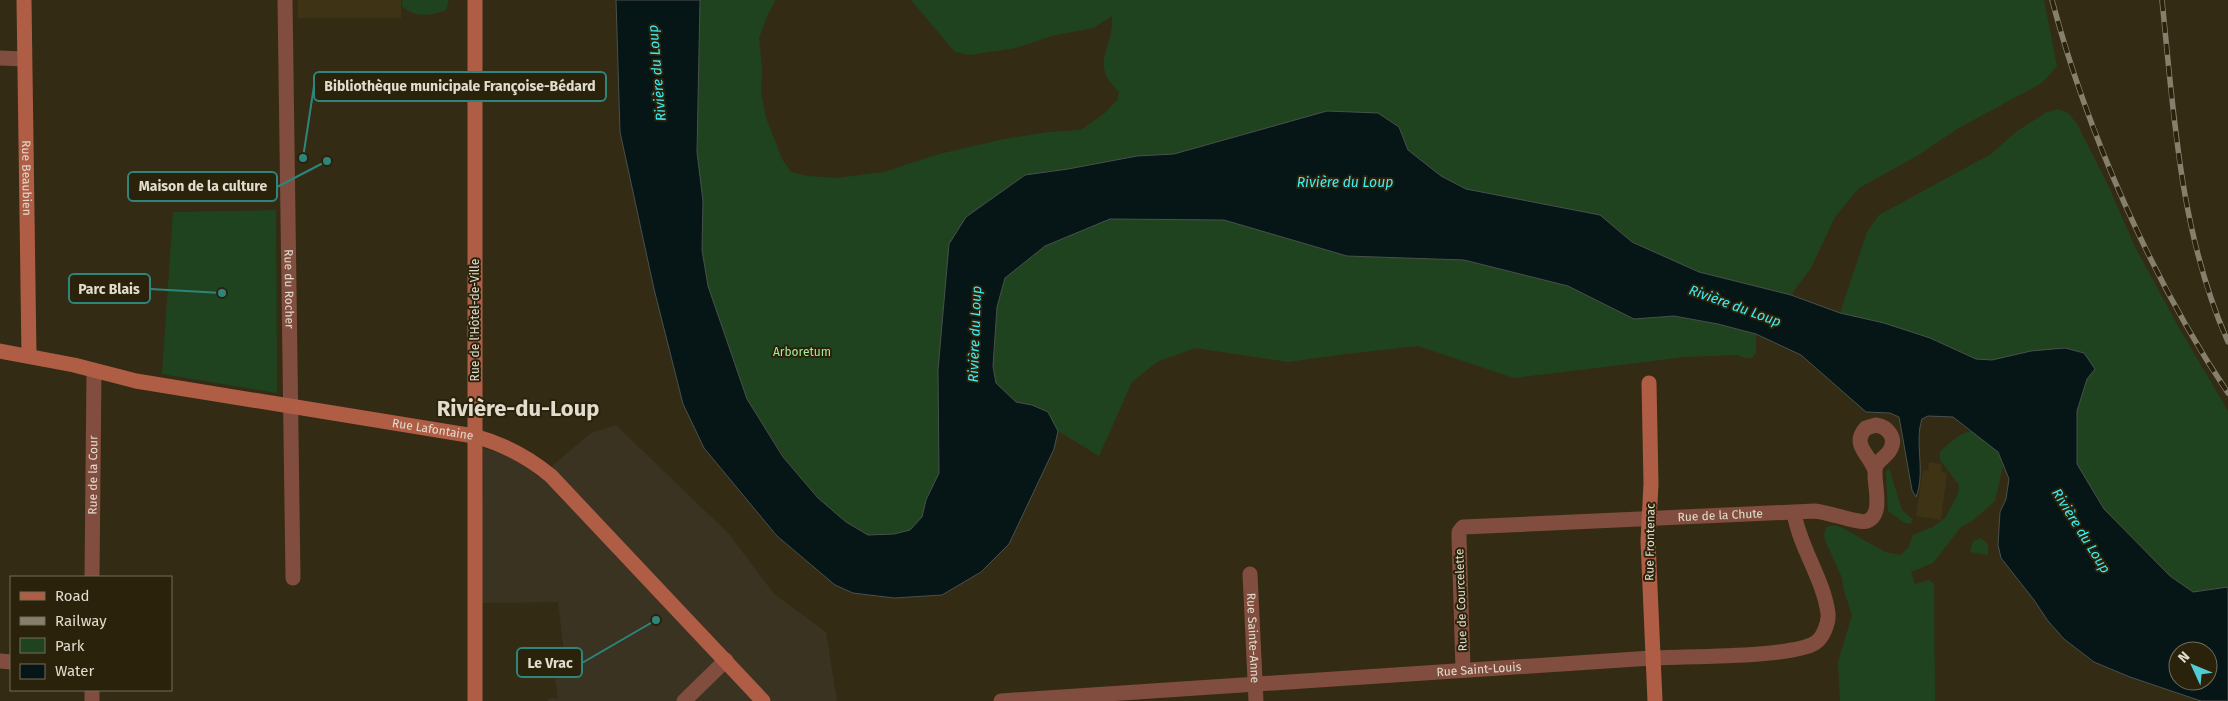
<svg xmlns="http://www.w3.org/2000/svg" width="2228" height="701" viewBox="0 0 2228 701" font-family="'Fira Sans',sans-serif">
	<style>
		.commercial { fill: #3a3322 }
		.built { fill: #3e3314 }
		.green { fill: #20431f }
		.water { fill: #061516; stroke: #48514d; fill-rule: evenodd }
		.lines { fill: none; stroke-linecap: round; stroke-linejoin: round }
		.street { stroke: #814d3e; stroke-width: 15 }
		.secondary { stroke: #b05d46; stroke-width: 15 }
		.rail-casing { stroke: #867f6c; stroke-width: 5.5 }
		.rail { stroke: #2a220a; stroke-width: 4; stroke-dasharray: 11; stroke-linecap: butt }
		.labels { text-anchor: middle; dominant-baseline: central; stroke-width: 4; stroke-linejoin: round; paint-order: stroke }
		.street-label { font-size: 12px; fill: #e1dcce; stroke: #2a220a }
		.park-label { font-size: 12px; fill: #9fee9b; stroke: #2a220a }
		.water-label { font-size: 14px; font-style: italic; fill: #3ceff7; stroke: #2a220a }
		.town-label { font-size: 22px; font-weight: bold; fill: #e1dcce; stroke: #2a220a }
		.leader { fill: none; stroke: #2e857c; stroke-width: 2 }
		.callout-dot { fill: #2e857c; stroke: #2a220a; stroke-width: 2 }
		.callout { fill: #2a220a; stroke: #2e857c; stroke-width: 2 }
		.callout-label { font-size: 14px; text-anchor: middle; font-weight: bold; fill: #e1dcce }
	</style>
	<rect width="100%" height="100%" fill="#342b14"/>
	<path class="commercial" d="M616 425 729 534 774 594 826 632 837 701H548V699L558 698 555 679 567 676 558 602 481 603 483 448 515 457 539 477 591 433Z"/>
	<path class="built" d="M298 0H401V18H298Z
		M1929 462 1942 464 1941 472 1947 473 1941 520 1916 516 1923 470 1928 471Z"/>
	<path class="green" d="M402 0H449L446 10C431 16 414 18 402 6Z
		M700 0H776L768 14 759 38 762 68 761 91 766 118 782 159 791 172 808 176 838 178 867 174 884 172 939 154 1004 139 1049 132 1081 130 1106 112 1117 100 1119 92C1088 62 1114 52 1112 16L1093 28 1052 36 1016 48 970 55 955 52 911 0H2044L2057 66 2042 83 1957 129 1917 156 1859 188 1835 217 1811 268 1791 295 1699 272 1632 242 1600 215 1466 189 1441 176 1408 150 1399 127 1243 134 1174 154 1137 156 1068 169 1025 175 949 244 938 370 939 473 926 500 922 517 910 530 894 534 868 535 846 522 818 498 784 457 747 399 708 286 702 250 703 201 697 152Z
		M2058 109 2068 113 2077 124 2108 185 2135 247 2178 326 2228 411V587L2193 592 2170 576 2104 509 2077 464V411L2087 379 2094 369 2084 353 2065 348 2031 351 1992 360 1976 359 1930 338 1840 313 1867 232 1879 215 1991 154 2017 131 2047 112Z
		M276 210 277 393 162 374 173 212Z
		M1110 219 1224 220 1347 256 1464 260 1568 286 1634 319 1674 316 1718 324 1756 334V353L1752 358H1745L1737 355 1685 357 1514 378 1418 346 1346 354 1288 362 1195 348 1157 362 1132 382 1099 456 1058 431 1048 412 1032 405 1016 402 1006 394 996 383 993 366 994 349 997 307 1005 278 1045 246Z
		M1972 431 1998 452 2003 466 1995 501 1971 522 1961 527 1933 563 1911 572 1915 584 1929 580 1934 584 1935 701H1840L1838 662 1852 615 1844 591 1842 578 1825 540 1824 534 1827 527 1834 525 1841 527 1885 552 1900 555 1908 548 1913 535 1933 527 1945 518 1958 494 1959 485 1940 460V452C1949 443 1959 433 1972 431Z
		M1889 468 1902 510 1912 519 1911 524 1903 522 1888 511 1886 472Z
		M1981 538 1988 544V555L1970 552 1973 541Z"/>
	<path class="water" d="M616 0H700L697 152 703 201 702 250 708 286 747 399 783 457 818 498 846 522 868 535 894 534 910 530 922 517 926 500 939 473 938 370 949 244 966 217 1025 175 1068 169 1137 156 1174 154 1327 111 1378 113 1399 127 1408 150 1441 176 1466 189 1600 215 1632 242 1699 272 1791 295 1840 313 1884 323 1930 338 1976 359 1992 360 2031 351 2065 348 2084 353 2095 369 2087 379 2077 411V464L2104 509 2170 576 2193 592 2228 587V701H2201L2130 677 2094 662 2064 639 2048 621 2034 600 2001 558 1998 545 2000 512 2006 499 2009 479 1998 452 1953 417 1928 416 1922 419C1914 442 1926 472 1916 497L1912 490 1899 417 1890 413 1866 412 1801 355 1756 334 1718 324 1674 316 1634 319 1568 286 1464 260 1347 256 1224 220 1110 219 1045 246 1005 278 997 307 993 366 996 383 1016 402 1032 405 1048 412 1058 431 1054 449 1009 544 981 572 942 595 894 598 853 593 835 585 777 536 704 448 683 404 654 289 620 132ZM2178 651H2208V681H2178Z"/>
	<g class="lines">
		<g class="street">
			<path id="s1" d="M285 0 293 578"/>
			<path d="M0 58 24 59"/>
			<path id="s2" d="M1250 574 1256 701"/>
			<path id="s3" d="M92 577 94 371"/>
			<path d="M0 661 11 662"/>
			<path id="s4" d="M1463 670 1459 537V532L1463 527 1815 511C1827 512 1860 524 1867 521 1883 515 1875 488 1875 475 1875 471 1875 467 1877 464 1881 458 1887 456 1890 450 1897 438 1888 427 1876 425L1866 428C1850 445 1871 455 1875 471"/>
			<path d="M92 701V690"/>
			<path d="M684 701 726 660"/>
			<path id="s5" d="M1001 701 1652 658C1685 656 1790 658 1815 643 1823 638 1829 623 1828 613 1823 578 1800 548 1794 513"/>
		</g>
		<g class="secondary">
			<path id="s6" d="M24 0 29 356"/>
			<path d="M475 0V701"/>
			<path id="s7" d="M0 351 74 365 136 381 474 436C504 444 527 456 551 476L763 701"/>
			<path d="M1649 383 1651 484 1648 541 1655 701"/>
		</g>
		<defs>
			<path id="rail" d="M2052 0C2087 132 2152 280 2228 393
				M2162 0C2174 117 2180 233 2228 342"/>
		</defs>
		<use href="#rail" class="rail-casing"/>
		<use href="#rail" class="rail"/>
	</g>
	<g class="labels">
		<g class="street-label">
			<text stroke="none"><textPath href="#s6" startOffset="178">Rue Beaubien</textPath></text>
			<text stroke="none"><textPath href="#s1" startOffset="289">Rue du Rocher</textPath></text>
			<text transform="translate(475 320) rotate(-90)">Rue de l'Hôtel-de-Ville</text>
			<text stroke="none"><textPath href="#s7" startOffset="440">Rue Lafontaine</textPath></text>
			<text stroke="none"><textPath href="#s3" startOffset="102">Rue de la Cour</textPath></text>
			<text stroke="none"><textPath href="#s4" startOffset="402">Rue de la Chute</textPath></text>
			<text transform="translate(1650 542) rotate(-89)">Rue Frontenac</text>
			<text transform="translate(1461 600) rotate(-92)">Rue de Courcelette</text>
			<text stroke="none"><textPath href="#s2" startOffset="64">Rue Sainte-Anne</textPath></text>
			<text stroke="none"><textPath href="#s5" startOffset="479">Rue Saint-Louis</textPath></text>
		</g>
		<g class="park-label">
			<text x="802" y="352">Arboretum</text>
		</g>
		<g class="water-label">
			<text transform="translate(657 73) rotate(-95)">Rivière du Loup</text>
			<text x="1345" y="182">Rivière du Loup</text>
			<text transform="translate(1735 306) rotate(20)">Rivière du Loup</text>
			<text transform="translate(975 334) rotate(-88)">Rivière du Loup</text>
			<text transform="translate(2081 531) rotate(58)">Rivière du Loup</text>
		</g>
		<g class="town-label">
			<text x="518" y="408">Rivière-du-Loup</text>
		</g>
	</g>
	<path class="leader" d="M303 158L314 86M327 161L277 187M222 293L150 289M656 620L582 663"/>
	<g class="callout-dot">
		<circle cx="303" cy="158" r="5"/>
		<circle cx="327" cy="161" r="5"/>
		<circle cx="222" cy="293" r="5"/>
		<circle cx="656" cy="620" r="5"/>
	</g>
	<g class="callout">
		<rect x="314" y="72" width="292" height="29" rx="5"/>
		<rect x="128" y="172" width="149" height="29" rx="5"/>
		<rect x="69" y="274" width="81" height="29" rx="5"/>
		<rect x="517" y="648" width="65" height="29" rx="5"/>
	</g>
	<g class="callout-label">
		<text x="460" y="91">Bibliothèque municipale Françoise-Bédard</text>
		<text x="203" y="191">Maison de la culture</text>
		<text x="109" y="294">Parc Blais</text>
		<text x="550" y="668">Le Vrac</text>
	</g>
	<rect x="10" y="576" width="162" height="115" fill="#2a220a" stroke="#736c58"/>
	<rect x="20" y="592" width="25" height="8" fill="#b05d46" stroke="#736c58"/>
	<text x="55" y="601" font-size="15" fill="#e1dcce">Road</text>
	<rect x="20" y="617" width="25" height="8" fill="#867f6c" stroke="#736c58"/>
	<text x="55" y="626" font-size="15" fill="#e1dcce">Railway</text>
	<rect x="20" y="638" width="25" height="15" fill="#20431f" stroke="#736c58"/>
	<text x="55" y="651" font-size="15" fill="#e1dcce">Park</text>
	<rect x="20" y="664" width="25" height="15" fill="#061516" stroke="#736c58"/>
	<text x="55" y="676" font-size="15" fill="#e1dcce">Water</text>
	<g transform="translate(2193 666) rotate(314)"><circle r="24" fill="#2a220a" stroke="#736c58"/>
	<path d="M0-4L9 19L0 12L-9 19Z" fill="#51ccd4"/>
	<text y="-8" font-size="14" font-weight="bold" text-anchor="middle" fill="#e1dcce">N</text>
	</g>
</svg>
